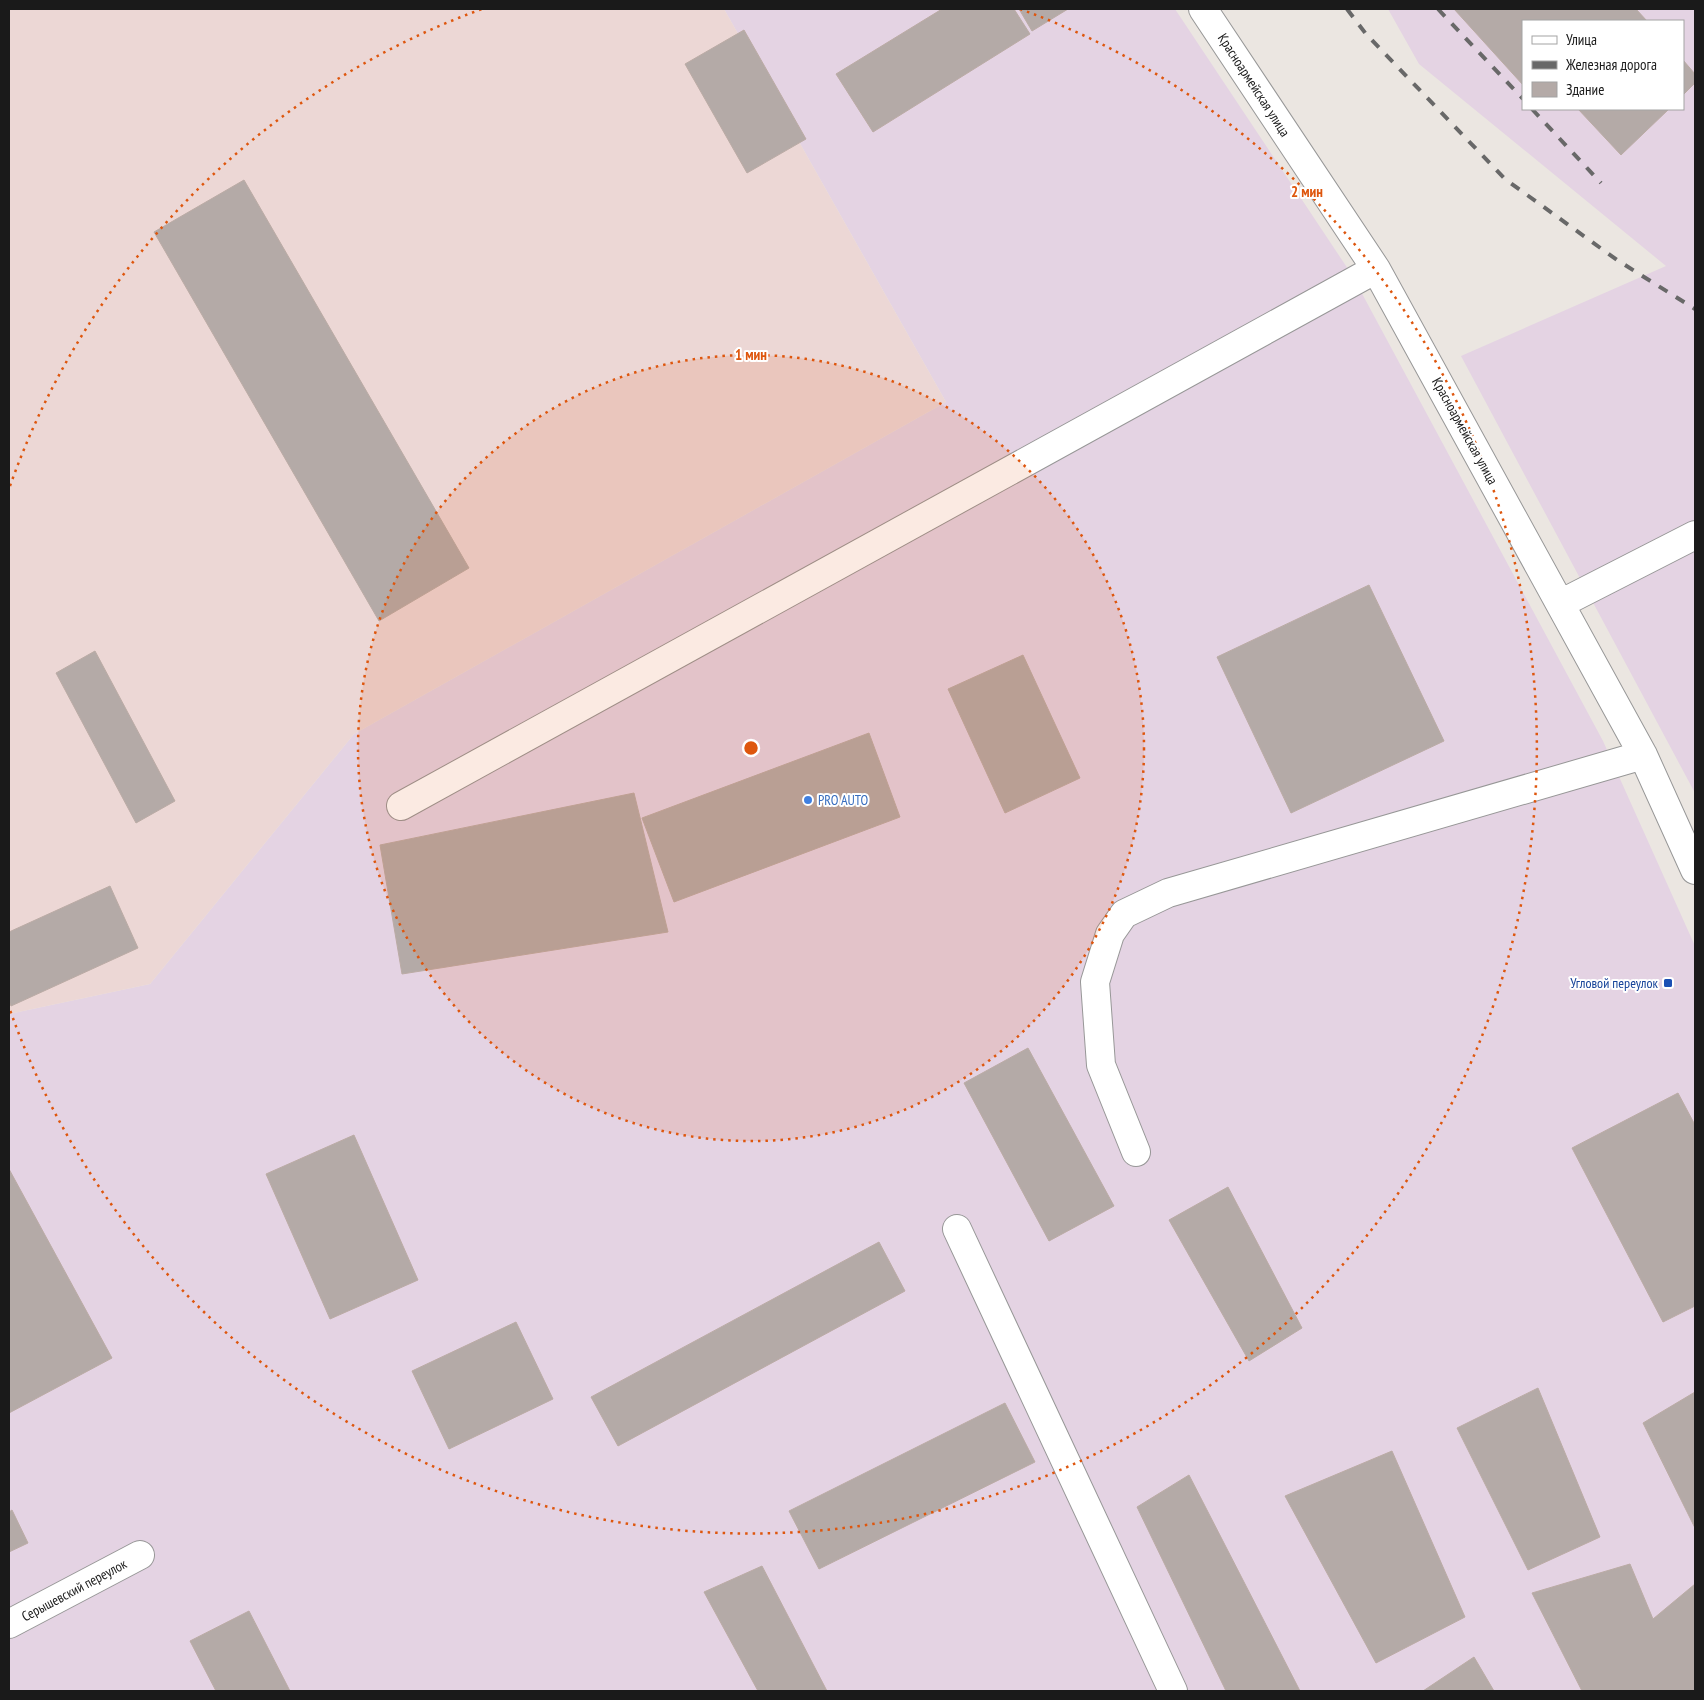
<svg xmlns="http://www.w3.org/2000/svg" width="1704" height="1700" viewBox="0 0 1704 1700" font-family="'PT Sans Narrow',sans-serif">
	<style>
		.industrial { fill: #e4d3e3; fill-rule: evenodd }
		.military { fill: #ecd7d5 }
		.building { fill: #b4aaa7; stroke: #bbaba5 }
		.lines { fill: none; stroke-linecap: round; stroke-linejoin: round }
		.minor-casing { stroke: #979797; stroke-width: 30 }
		.minor { stroke: #fff; stroke-width: 28 }
		.rail { stroke: #686868; stroke-width: 4; stroke-dasharray: 10 10; stroke-linecap: butt }
		.ring { fill: none; stroke: #de560d; stroke-width: 2.5; stroke-dasharray: 2.5 5 }
		.shop-dot { fill: #3f7fe0; stroke: #fff; stroke-width: 2 }
		.transit-dot { fill: #1a4fb4; stroke: #fff; stroke-width: 2 }
		.labels { text-anchor: middle; dominant-baseline: central; stroke-width: 4; stroke-linejoin: round; paint-order: stroke }
		.street-label { font-size: 14px; fill: #1a1a1a; stroke: #fff }
		.shop-label { font-size: 14px; fill: #366cbe; stroke: #fff; text-anchor: start }
		.transit-label { font-size: 14px; fill: #164399; stroke: #fff; text-anchor: end }
		.centre { fill: #de560d; stroke: #fff; stroke-width: 2.5 }
		.ring-label { font-size: 15px; text-anchor: middle; font-weight: bold; fill: #de560d; stroke: #fff; stroke-width: 4; stroke-linejoin: round; paint-order: stroke }
	</style>
	<rect width="100%" height="100%" fill="#ebe6e1"/>
	<path class="industrial" d="M724 9H1175L1352 275 1603 741 1695 946V1691H9V1014L150 984 354 734 946 402Z
		M1388 9H1695V793L1461 356 1666 266 1419 64ZM1523 21H1683V109H1523Z"/>
	<path class="military" d="M9 9H724L946 402 354 734 150 984 9 1014Z"/>
	<path class="building" d="M942 9H1014L1030 34 873 132 836 74Z
		M1019 9H1068L1032 31Z
		M1454 9H1636L1647 21H1523V85Z
		M744 30 806 139 747 173 685 64Z
		M1683 60 1695 74V83L1683 95Z
		M1578 109H1669L1621 155Z
		M244 180 469 568 379 621 154 232Z
		M1369 585 1444 741 1291 813 1217 657Z
		M95 651 175 801 136 823 56 673Z
		M1023 655 1080 778 1005 813 948 689Z
		M869 733 900 817 674 902 642 818Z
		M634 793 668 932 402 974 380 845Z
		M110 886 138 948 11 1006 9 1001V932Z
		M1028 1048 1114 1206 1049 1241 964 1083Z
		M1678 1093 1695 1125V1306L1663 1322 1572 1148Z
		M354 1135 418 1280 330 1319 266 1174Z
		M9 1169 112 1358 9 1413Z
		M1228 1187 1302 1328 1249 1361 1169 1220Z
		M879 1242 905 1291 618 1446 591 1397Z
		M516 1322 553 1399 449 1449 412 1371Z
		M1538 1388 1600 1537 1528 1570 1457 1428Z
		M1695 1392V1528L1643 1423Z
		M1005 1403 1035 1462 819 1569 789 1511Z
		M1392 1451 1465 1617 1376 1663 1285 1496Z
		M1189 1475 1300 1691H1226L1137 1507Z
		M12 1510 28 1543 9 1552V1512Z
		M1630 1564 1653 1619 1695 1584V1691H1582L1532 1593Z
		M762 1566 827 1691H758L704 1592Z
		M249 1611 290 1691H216L190 1641Z
		M1474 1657 1494 1691H1423Z"/>
	<g class="lines">
		<defs>
			<path id="minor" d="M1203 9 1376 269 1643 755 1695 870
				M1560 604 1695 535
				M401 806 1376 269
				M1136 1152 1101 1065 1095 982 1110 934 1124 914 1168 893 1643 755
				M957 1229 1173 1691
				M9 1624 140 1555"/>
		</defs>
		<use href="#minor" class="minor-casing"/>
		<use href="#minor" class="minor"/>
		<path class="rail" d="M1347 9 1366 34 1505 179 1617 260 1695 309
			M1438 9 1523 99
			M1532 109 1601 183"/>
	</g>
	<circle cx="751" cy="748" r="393" fill="#de560d" fill-opacity=".12"/>
	<g class="ring">
		<circle cx="751" cy="748" r="393"/>
		<path d="M10 486A786 786 0 0 1 482 9M1020 9A786 786 0 1 1 10 1010"/>
	</g>
	<circle class="shop-dot" cx="808" cy="800" r="5"/>
	<rect class="transit-dot" x="1663" y="978" width="10" height="10" rx="2.5"/>
	<g class="labels">
		<g class="street-label">
			<text transform="translate(1254 85) rotate(57)">Красноармейская улица</text>
			<text transform="translate(1465 431) rotate(61)">Красноармейская улица</text>
			<text transform="translate(74 1590) rotate(-28)">Серышевский переулок</text>
		</g>
		<g class="shop-label">
			<text x="818" y="800">PRO AUTO</text>
		</g>
		<g class="transit-label">
			<text x="1658" y="983">Угловой переулок</text>
		</g>
	</g>
	<circle cx="751" cy="748" r="8" class="centre"/>
	<g class="ring-label">
		<text x="1307" y="197">2 мин</text>
		<text x="751" y="360">1 мин</text>
	</g>
	<rect width="1704" height="1700" fill="none" stroke="#1a1a1a" stroke-width="20"/>
	<rect x="1522" y="20" width="162" height="90" fill="#ffffff" stroke="#a3a3a3"/>
	<rect x="1532" y="36" width="25" height="8" fill="#ffffff" stroke="#a3a3a3"/>
	<text x="1566" y="45" font-size="15" fill="#1a1a1a">Улица</text>
	<rect x="1532" y="61" width="25" height="8" fill="#686868" stroke="#a3a3a3"/>
	<text x="1566" y="70" font-size="15" fill="#1a1a1a">Железная дорога</text>
	<rect x="1532" y="82" width="25" height="15" fill="#b4aaa7" stroke="#a3a3a3"/>
	<text x="1566" y="95" font-size="15" fill="#1a1a1a">Здание</text>
</svg>
